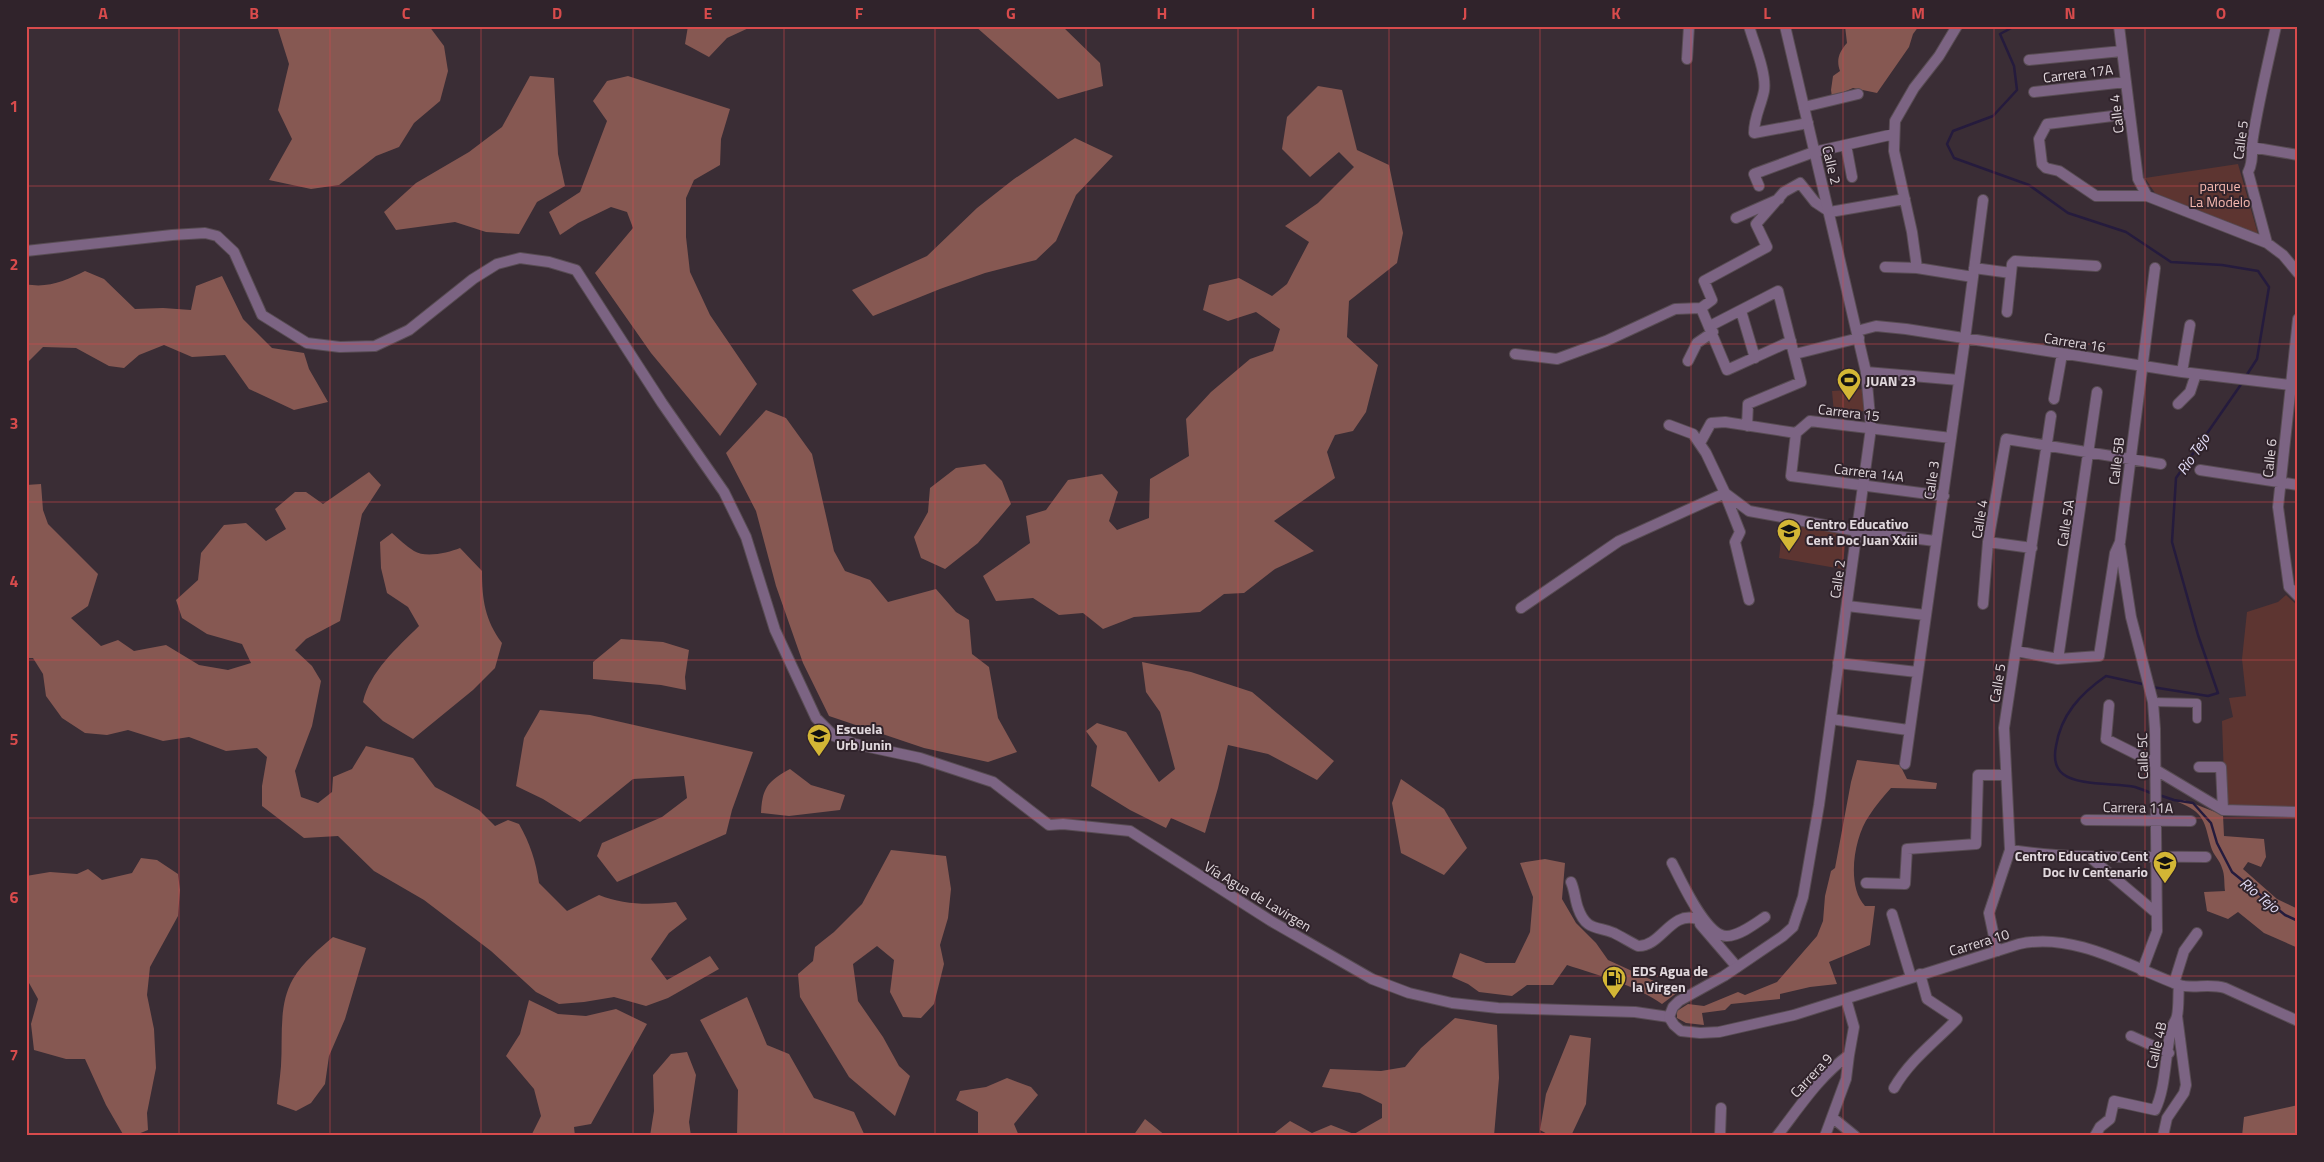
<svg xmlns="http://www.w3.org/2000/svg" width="2324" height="1162" viewBox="0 0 2324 1162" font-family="'Titillium Web',sans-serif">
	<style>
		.green { fill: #5d3531 }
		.forest { fill: #865852 }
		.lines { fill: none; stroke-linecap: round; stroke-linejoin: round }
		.stream { stroke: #251b3d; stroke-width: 2.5 }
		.pedestrian-casing { stroke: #584c53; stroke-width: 10 }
		.minor-casing { stroke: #584c53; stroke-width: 12 }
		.tertiary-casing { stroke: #584c53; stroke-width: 12 }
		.pedestrian { stroke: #7c6483; stroke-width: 8 }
		.minor { stroke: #7c6483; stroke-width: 10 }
		.tertiary { stroke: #7c6483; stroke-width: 10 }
		.grid { fill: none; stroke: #d84b4c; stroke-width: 1; stroke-opacity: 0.55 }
		.labels { text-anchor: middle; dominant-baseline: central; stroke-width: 4; stroke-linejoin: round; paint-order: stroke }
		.street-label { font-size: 14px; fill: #e1d8dd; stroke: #30232b }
		.park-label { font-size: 14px; fill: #f7b9b0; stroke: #30232b }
		.poi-label { font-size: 14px; font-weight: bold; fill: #e1d8dd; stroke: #30232b; text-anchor: start }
		.water-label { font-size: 15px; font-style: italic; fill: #e2dcf7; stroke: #30232b }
		.neatline { fill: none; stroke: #d84b4c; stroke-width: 2 }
		.grid-label { font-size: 16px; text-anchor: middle; font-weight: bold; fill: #d84b4c }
	</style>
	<rect width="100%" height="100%" fill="#3a2d35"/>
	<path class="green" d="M2238 164 2258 234 2155 193 2145 178Z
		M1864 389 1866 411 1834 413 1832 391Z
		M1783 523 1847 533 1842 569 1779 558Z
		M2286 595 2298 606V808L2225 807 2222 721 2233 717 2229 698 2246 696 2242 659 2247 612 2278 602Z"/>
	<path class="forest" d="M277 26H429L444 46 448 71 440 101 414 123 399 147 376 156 339 185 311 189 269 180 292 139 278 110 289 64Z
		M688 26H753L727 38 709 57 685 44Z
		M975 26H1062L1100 63 1103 86 1058 99Z
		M1845 26H1919L1913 34 1909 47 1877 93 1853 88 1832 97 1831 90 1833 76 1840 71C1836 60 1839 52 1847 43Z
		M530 76 554 78 558 154 565 186 537 202 519 234 486 232 455 222 396 230 384 212 416 183 469 152 502 127Z
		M628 76 730 109 721 139 720 165 694 180 686 198V237L690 272 710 315 757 384 720 436 651 353 595 273 633 228 627 212 611 207 578 223 560 235 549 212 580 192 607 121 593 101 607 81Z
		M1318 86 1342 90 1357 150 1389 165 1403 233 1397 263 1349 301 1347 337 1378 365 1366 412 1353 431 1335 435 1327 452 1335 478 1274 521 1314 551 1275 569 1244 593 1224 594 1200 612 1134 617 1103 629 1083 613 1059 615 1033 598 996 601 983 576 1030 543 1026 516 1046 510 1068 480 1102 474 1118 492 1109 521 1117 530 1149 518 1150 479 1189 456 1186 419 1211 392 1250 359 1273 351 1280 329 1256 312 1228 321 1203 310 1209 285 1239 278 1272 296 1287 284 1309 242 1285 226 1318 203 1354 167 1339 152 1310 177 1282 149 1287 117Z
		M1075 138 1113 156 1076 195 1056 241 1036 260 985 273 940 289 873 316 852 290 927 256 977 208 1014 179Z
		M85 271 104 279 135 309 163 308 191 310 196 286 222 276 243 319 272 348 304 353 309 369 328 402 294 410 249 389 225 355 192 357 164 345 139 355 124 368 109 366 76 348 43 347 26 364V284C47 289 67 280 85 271Z
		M766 410 786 418 812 454 834 551 845 571 870 580 888 602 936 589 956 612 969 620 972 654 989 667 998 718 1017 752 988 762 924 748 829 716 803 663 776 586 756 511 726 453Z
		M985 464 1002 481 1011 504 978 543 945 569 921 558 914 537 928 512 930 488 956 468Z
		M369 472 381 485 362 514 340 621 306 639 295 650 312 666 321 681 312 726 295 771 301 797 318 803 332 792 333 777 352 769 366 746 413 758 435 787 479 810 495 826 508 820 519 824C530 843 536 862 539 883L567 911 599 895C623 905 650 905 676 902L687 919 669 933 651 959 667 980 710 956 719 969 668 998 646 1006 614 997 584 1002 559 1004 536 992 491 951 424 900 374 871 338 836 304 838 262 806V786L267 757 257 748 226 751 189 737 163 741 128 730 107 735 85 733 62 718 46 696 43 674 33 658H26V485L41 484 43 510 48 524 98 574 88 606 71 618 101 646 118 640 134 651 166 645 199 665 228 670 251 663 242 644 207 634 182 618 176 600 198 580 201 553 224 525 246 523 266 541 286 529 275 509 295 492H306L323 504Z
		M392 533C399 539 406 546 414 551 425 558 448 553 460 548L482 571C482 600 485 620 502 643L495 668 473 690 413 739 383 721 363 702C370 671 397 648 419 626L408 607 387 593 381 568 380 542Z
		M621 639 663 642 689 650 685 677 686 690 661 685 593 679V662Z
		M1142 662 1191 672 1252 692 1334 761 1317 780 1268 754 1228 745 1218 788 1205 833 1171 818 1166 828 1130 810 1091 786 1097 746 1086 731 1097 723 1126 732 1159 782 1175 769 1160 712 1146 692Z
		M540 710 590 715 753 752 732 810 726 834 617 882 597 856 602 843 662 817 687 798 684 776 633 779 580 822 543 799 516 786 524 738Z
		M1857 760 1900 765 1907 779 1937 783 1936 789 1891 788C1883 797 1875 806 1869 816 1854 837 1846 886 1865 906H1875L1870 945 1829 962 1837 984 1810 987 1780 994V999L1731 1004 1725 1010 1702 1013 1704 1025 1686 1023 1677 1018V1011L1688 1004 1704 1006 1738 992 1745 995 1777 982 1817 936 1823 921 1825 896 1831 871 1835 868 1851 782Z
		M790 769 811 785 845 795 840 810 789 816 761 813C762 788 768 781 790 769Z
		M1401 779 1444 809 1467 848 1444 875 1401 853 1392 803Z
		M2184 800 2223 815 2224 836 2264 839 2266 857 2261 867 2248 862 2243 869 2277 899 2298 909V948L2264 933 2238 912 2228 919 2207 911 2204 892 2225 891C2224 884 2225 875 2222 868 2220 860 2213 855 2211 847 2204 821 2205 813 2178 802Z
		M891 850 946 856 951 889 948 918 940 945 944 964 934 1004 921 1018 903 1017 890 992 894 960 877 946 853 964 858 1001 883 1037 899 1066 910 1076 895 1116 849 1077 800 997 798 974 813 961 815 947 834 932 862 904Z
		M141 858 157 860 178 874 180 890 178 916 150 967 147 995 154 1029 156 1068 147 1113 148 1130 133 1136H124L106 1105 85 1059H66L34 1050 31 1024 38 999 29 983 26 984V876L50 872 77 874 88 869 102 880 132 873Z
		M1545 859 1565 863 1562 899 1576 923 1596 943 1608 960 1678 992 1662 1004C1635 985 1598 975 1567 965L1553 985H1527L1512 996 1479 992 1468 984 1452 977 1460 953 1486 963H1515L1530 932 1533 897 1520 863Z
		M333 937 366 948 345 1019 329 1056 325 1084 311 1103 296 1111 277 1104C278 1091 280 1078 281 1066 283 1037 278 1005 293 979 303 962 319 949 333 937Z
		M747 997 767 1045 789 1054 814 1098 854 1112 865 1136H737L738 1090 700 1020Z
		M529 1000 558 1014 586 1016 616 1009 647 1024 591 1124 574 1127 575 1136H531L541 1116 534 1089 506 1056 520 1034Z
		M1455 1018 1497 1025 1499 1078 1494 1136H1271L1290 1121 1312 1133 1331 1125 1354 1134 1382 1118V1104L1360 1093 1322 1087 1330 1069 1381 1071 1405 1067 1421 1048Z
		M1570 1035 1591 1038 1586 1104 1571 1136H1551L1540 1130 1546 1094Z
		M687 1052 696 1075 689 1122 691 1136H650L654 1111 653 1075 671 1054Z
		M1007 1078 1031 1087 1038 1095 1014 1124 1019 1136H978V1112L956 1100 960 1091 986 1087Z
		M2298 1105V1136H2242L2244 1117Z
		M1145 1119 1166 1136H1133Z"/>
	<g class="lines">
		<path class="stream" d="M2015 26 2000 34 2014 66 2017 90 1993 116 1953 131 1947 144 1954 158 2029 185 2068 213 2126 232 2171 262 2222 265 2258 271 2269 287 2257 359 2246 376
			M2147 685 2106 676C2080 694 2061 715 2056 746 2054 756 2054 767 2063 774 2078 786 2116 783 2135 787 2141 789 2147 791 2153 794
			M2152 687 2208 696 2218 693 2198 635 2172 542 2176 478 2242 383
			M2159 795 2174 800 2193 803 2211 823 2217 843 2232 872 2285 915 2298 921"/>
		<defs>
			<path id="pedestrian" d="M2153 702 2197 703V719"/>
			<path id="minor" d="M1749 26C1754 44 1767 74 1764 91 1761 106 1754 117 1754 133L1808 123
				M2119 26 2138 179 2147 196
				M2276 26C2268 63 2259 100 2253 137 2251 148 2254 162 2248 172L2267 243 2283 255 2298 273
				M1687 59 1689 26
				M2029 60 2122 51
				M2034 92 2126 82
				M1804 107 1858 94
				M2129 114 2047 124 2039 139 2042 164 2046 168 2059 171 2096 196H2147L2267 243
				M1846 145 1852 177
				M2251 147 2298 155
				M1759 186 1754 174 1814 152 1894 134
				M1736 218 1779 199
				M26 251 172 235 205 233 217 236 234 252 262 315 307 343 340 347 375 346 409 330 473 279 497 264 520 258 549 262 576 270 662 403 724 492 746 537 775 630 816 718 834 736 855 744 920 758 993 782 1049 825 1063 824 1130 831 1271 921 1372 979 1409 993 1452 1003 1498 1008 1635 1012 1669 1017
				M1885 267 1917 268 1973 277
				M1917 268 1912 232 1894 151 1895 121 1914 88 1939 56 1957 26
				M1974 268 2011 273
				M1701 308 1727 370 1791 341
				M1741 311 1755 358
				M2007 312 2012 264 2015 261 2096 266
				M2298 319 2278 507 2289 587 2298 596
				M1710 326 1778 291 1801 382 1748 404 1747 426
				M1857 331 1876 326 1906 329 2182 372 2290 385
				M1515 354 1557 359 1606 341 1675 309 1701 308 1712 300 1704 281 1767 247 1756 224 1784 192 1800 183 1815 202 1830 212 1905 199
				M1795 354 1859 338
				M1688 361 1697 343 1713 332
				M1866 372 1959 380
				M2182 372 2190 325
				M2054 399 2062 354
				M2178 404 2190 392 2196 374
				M1669 425 1693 434 1706 453 1725 493 1749 511 1857 531 1935 541
				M1796 433 1791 476 1944 496
				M1796 433 1810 421 1951 438
				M1700 443 1711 423 1725 422 1796 433
				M2200 470 2298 485
				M1725 494 1740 532 1735 542 1749 600
				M1988 542 2032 548
				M2120 546 2131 617 2153 702 2155 729 2157 931 2142 971
				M1983 604 1988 542 2006 439 2161 464
				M1847 606 1925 615
				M1521 608 1619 541 1725 493
				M2016 651 2058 659 2099 656 2115 553 2120 542 2155 268
				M2058 659 2097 392
				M1838 663 1917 672
				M2109 705 2106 739 2154 763
				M1831 719 1908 730
				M1905 764 1965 339 1983 200
				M2199 767H2221L2223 810
				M2156 770 2223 810 2298 812
				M2086 820 2191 821
				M2010 850C2075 860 2140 856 2206 857
				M2091 858 2155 912
				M1672 863C1681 880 1706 937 1727 936 1739 936 1755 924 1765 917
				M1571 882C1575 891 1575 900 1578 908 1586 931 1597 926 1614 933 1622 937 1630 942 1638 946 1661 947 1671 910 1697 919
				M1866 883 1905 884 1907 849 1976 844 1978 775H2005
				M1892 914 1911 977
				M1700 924 1737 967
				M1997 951 1989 913 2010 850 2004 728 2051 416
				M2174 983 2184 951 2197 933
				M2131 1036 2169 1053
				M1894 1088C1910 1060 1935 1042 1957 1019L1927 999 1920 974
				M1833 1118 1855 1136
				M1720 1136 1721 1108
				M1777 1136C1799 1108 1819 1076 1849 1055L1854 1027 1846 999
				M1825 1136 1846 1079 1849 1055
				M2095 1136 2100 1127 2110 1119 2114 1101 2155 1110C2166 1088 2165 1055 2171 1030 2172 1025 2176 1021 2177 1016 2179 1007 2178 995 2179 985
				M2163 1136 2167 1118 2184 1093 2186 1085 2177 1016"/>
			<path id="tertiary" d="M1785 26 1866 372 1871 428 1819 805 1803 897 1793 927 1783 936 1724 976 1679 1001 1673 1007 1669 1017 1674 1025 1681 1031 1700 1033 1719 1032 1794 1015 2019 944C2074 932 2129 966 2179 985 2194 989 2209 983 2225 988L2298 1021"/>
		</defs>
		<use href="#pedestrian" class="pedestrian-casing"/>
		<use href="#minor" class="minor-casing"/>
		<use href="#tertiary" class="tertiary-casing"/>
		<use href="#pedestrian" class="pedestrian"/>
		<use href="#minor" class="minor"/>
		<use href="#tertiary" class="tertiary"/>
	</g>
	<path class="grid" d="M179 26V1136M330 26V1136M481 26V1136M633 26V1136M784 26V1136M935 26V1136M1086 26V1136M1238 26V1136M1389 26V1136M1540 26V1136M1691 26V1136M1843 26V1136M1994 26V1136M2145 26V1136M26 186H2298M26 344H2298M26 502H2298M26 660H2298M26 818H2298M26 976H2298"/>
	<defs>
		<symbol id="stadium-pin" viewBox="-11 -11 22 30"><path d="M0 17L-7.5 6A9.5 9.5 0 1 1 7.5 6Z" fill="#d3b635" stroke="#30232b"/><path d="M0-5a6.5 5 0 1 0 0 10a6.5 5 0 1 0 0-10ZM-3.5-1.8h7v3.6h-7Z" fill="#111"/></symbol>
		<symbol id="school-pin" viewBox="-11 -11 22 30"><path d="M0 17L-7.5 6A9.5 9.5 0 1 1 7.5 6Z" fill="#d3b635" stroke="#30232b"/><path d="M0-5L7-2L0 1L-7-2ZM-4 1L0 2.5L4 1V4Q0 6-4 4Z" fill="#111"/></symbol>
		<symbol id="fuel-pin" viewBox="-11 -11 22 30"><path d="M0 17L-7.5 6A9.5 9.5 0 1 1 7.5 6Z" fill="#d3b635" stroke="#30232b"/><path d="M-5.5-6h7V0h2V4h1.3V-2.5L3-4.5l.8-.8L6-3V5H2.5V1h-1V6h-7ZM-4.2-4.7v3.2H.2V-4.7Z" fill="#111"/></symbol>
	</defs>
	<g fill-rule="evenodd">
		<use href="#stadium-pin" x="1835" y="366" width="28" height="38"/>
		<use href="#school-pin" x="1775" y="517" width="28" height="38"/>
		<use href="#school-pin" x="805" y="722" width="28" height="38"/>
		<use href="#school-pin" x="2151" y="849" width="28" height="38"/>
		<use href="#fuel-pin" x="1600" y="964" width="28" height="38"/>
	</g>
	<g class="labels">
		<g class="street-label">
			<text transform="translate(2078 73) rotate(-7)">Carrera 17A</text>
			<text transform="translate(2116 114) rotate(-97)">Calle 4</text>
			<text transform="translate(2240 140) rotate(-83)">Calle 5</text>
			<text transform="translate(1832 165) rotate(76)">Calle 2</text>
			<text transform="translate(2075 342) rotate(9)">Carrera 16</text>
			<text transform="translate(1849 412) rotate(7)">Carrera 15</text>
			<text transform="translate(2269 458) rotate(-84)">Calle 6</text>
			<text transform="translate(2116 461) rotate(-83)">Calle 5B</text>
			<text transform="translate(1869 472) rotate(7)">Carrera 14A</text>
			<text transform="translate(1931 480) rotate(-82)">Calle 3</text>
			<text transform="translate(1979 519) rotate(-81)">Calle 4</text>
			<text transform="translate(2065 523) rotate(-81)">Calle 5A</text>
			<text transform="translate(1837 579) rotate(-82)">Calle 2</text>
			<text transform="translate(1997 683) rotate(-81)">Calle 5</text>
			<text transform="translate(2142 756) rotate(-91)">Calle 5C</text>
			<text transform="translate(2138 807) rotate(1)">Carrera 11A</text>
			<text transform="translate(1258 896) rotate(31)">Vía Agua de Lavirgen</text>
			<text transform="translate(1979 942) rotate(-17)">Carrera 10</text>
			<text transform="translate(2156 1045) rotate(-77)">Calle 4B</text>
			<text transform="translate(1811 1075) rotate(-47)">Carrera 9</text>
		</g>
		<g class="park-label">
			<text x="2220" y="185">parque<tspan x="2220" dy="16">La Modelo</tspan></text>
		</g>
		<g class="poi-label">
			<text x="1866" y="380">JUAN 23</text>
			<text x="1806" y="523">Centro Educativo<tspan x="1806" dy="16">Cent Doc Juan Xxiii</tspan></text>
			<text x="836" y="728">Escuela<tspan x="836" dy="16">Urb Junin</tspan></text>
			<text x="2148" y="855" text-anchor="end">Centro Educativo Cent<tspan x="2148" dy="16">Doc Iv Centenario</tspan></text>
			<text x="1632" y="970">EDS Agua de<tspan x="1632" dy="16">la Virgen</tspan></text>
		</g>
		<g class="water-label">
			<text transform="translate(2193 454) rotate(-56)">Rio Tejo</text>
			<text transform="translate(2260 895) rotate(39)">Rio Tejo</text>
		</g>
	</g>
	<rect width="2324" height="1162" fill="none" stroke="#30232b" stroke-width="55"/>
	<rect x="28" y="28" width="2268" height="1106" class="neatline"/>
	<g class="grid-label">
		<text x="103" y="19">A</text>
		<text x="254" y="19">B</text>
		<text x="406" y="19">C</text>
		<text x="557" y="19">D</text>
		<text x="708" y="19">E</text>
		<text x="859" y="19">F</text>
		<text x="1011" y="19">G</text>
		<text x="1162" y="19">H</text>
		<text x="1313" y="19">I</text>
		<text x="1465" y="19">J</text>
		<text x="1616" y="19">K</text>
		<text x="1767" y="19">L</text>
		<text x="1918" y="19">M</text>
		<text x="2070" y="19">N</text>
		<text x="2221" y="19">O</text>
		<text x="14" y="112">1</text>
		<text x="14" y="270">2</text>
		<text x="14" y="429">3</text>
		<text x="14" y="587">4</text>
		<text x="14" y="745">5</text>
		<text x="14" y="903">6</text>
		<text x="14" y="1061">7</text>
	</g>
</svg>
